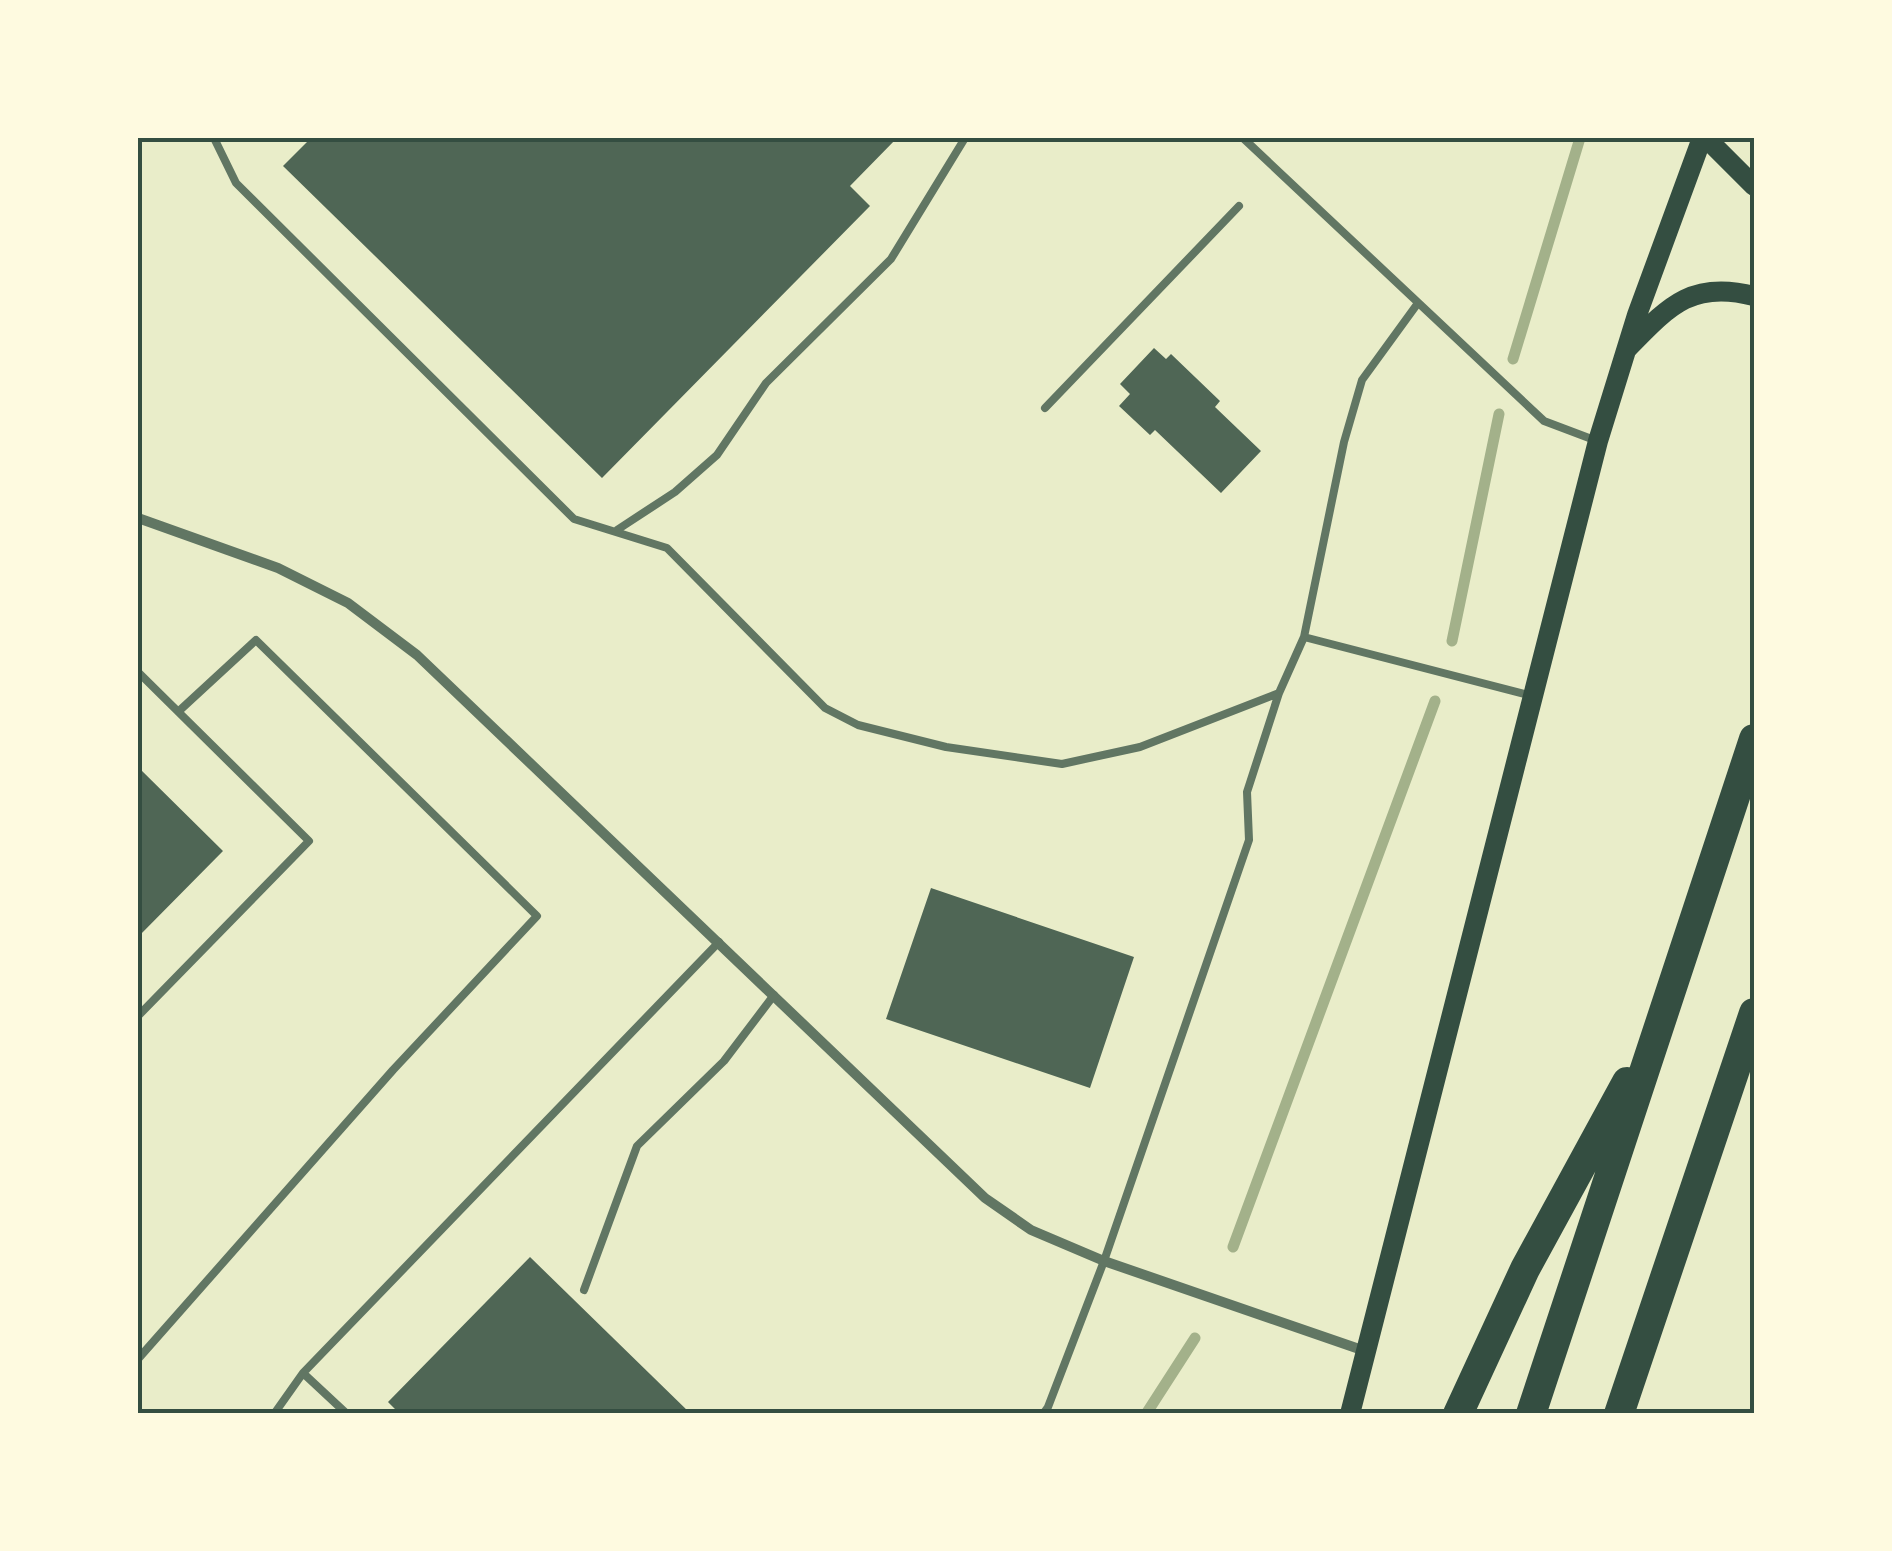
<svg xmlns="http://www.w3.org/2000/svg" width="1892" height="1551" viewBox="0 0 1892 1551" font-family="'Archivo Narrow',sans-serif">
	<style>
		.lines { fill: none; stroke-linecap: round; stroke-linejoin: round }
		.stream { stroke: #a3b18a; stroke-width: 11 }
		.building { fill: #4f6655 }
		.service { stroke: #617663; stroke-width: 8 }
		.minor { stroke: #617663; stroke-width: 10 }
		.secondary { stroke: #344e41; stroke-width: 20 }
		.motorway { stroke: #344e41; stroke-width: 30 }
		.neatline { fill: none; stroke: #344e41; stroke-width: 4 }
	</style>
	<rect width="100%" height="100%" fill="#e9edc9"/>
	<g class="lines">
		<path class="stream" d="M1513 359 1580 138
			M1452 641 1499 414
			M1233 1247 1435 701
			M1146 1414 1195 1338"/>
	</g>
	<path class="building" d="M311 138H897L850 186 870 206 602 478 283 166Z
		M1154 348 1166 359 1171 354 1220 401 1215 407 1261 451 1221 493 1155 430 1150 435 1119 406 1130 394 1120 384Z
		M138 767 223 851 138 937Z
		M931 888 1134 957 1090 1088 886 1019Z
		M530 1257 691 1414H400L388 1402Z"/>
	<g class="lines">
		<path class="service" d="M214 138 236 183 574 519 667 548 825 708 858 725 946 747 1062 764 1140 747 1279 693
			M1243 138 1544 421 1597 441
			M1045 408 1239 206
			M617 530 675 492 717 455 766 383 891 259 965 138
			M1304 637 1532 696
			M138 672 309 841 138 1016
			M584 1290 637 1146 724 1061 774 995
			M138 1359 393 1070 537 916 256 640 179 711
			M303 1373 347 1414
			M274 1414 303 1373 719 942
			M1043 1414 1048 1407 1104 1261 1249 840 1247 792 1279 693 1304 637 1344 442 1362 380 1418 303"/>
		<path class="minor" d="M138 518 278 568 348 603 417 655 985 1198 1031 1230 1104 1261 1365 1351"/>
		<path class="secondary" d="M1706 138 1754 186
			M1628 348C1669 306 1692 280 1754 296
			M1350 1414 1598 441 1637 315 1702 138"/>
		<path class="motorway" d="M1458 1414 1525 1269 1627 1082
			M1531 1414 1754 739
			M1619 1414 1754 1013"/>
	</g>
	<rect width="1892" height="1551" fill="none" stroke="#fefae0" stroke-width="280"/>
	<rect x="140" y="140" width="1612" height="1271" class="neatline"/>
</svg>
